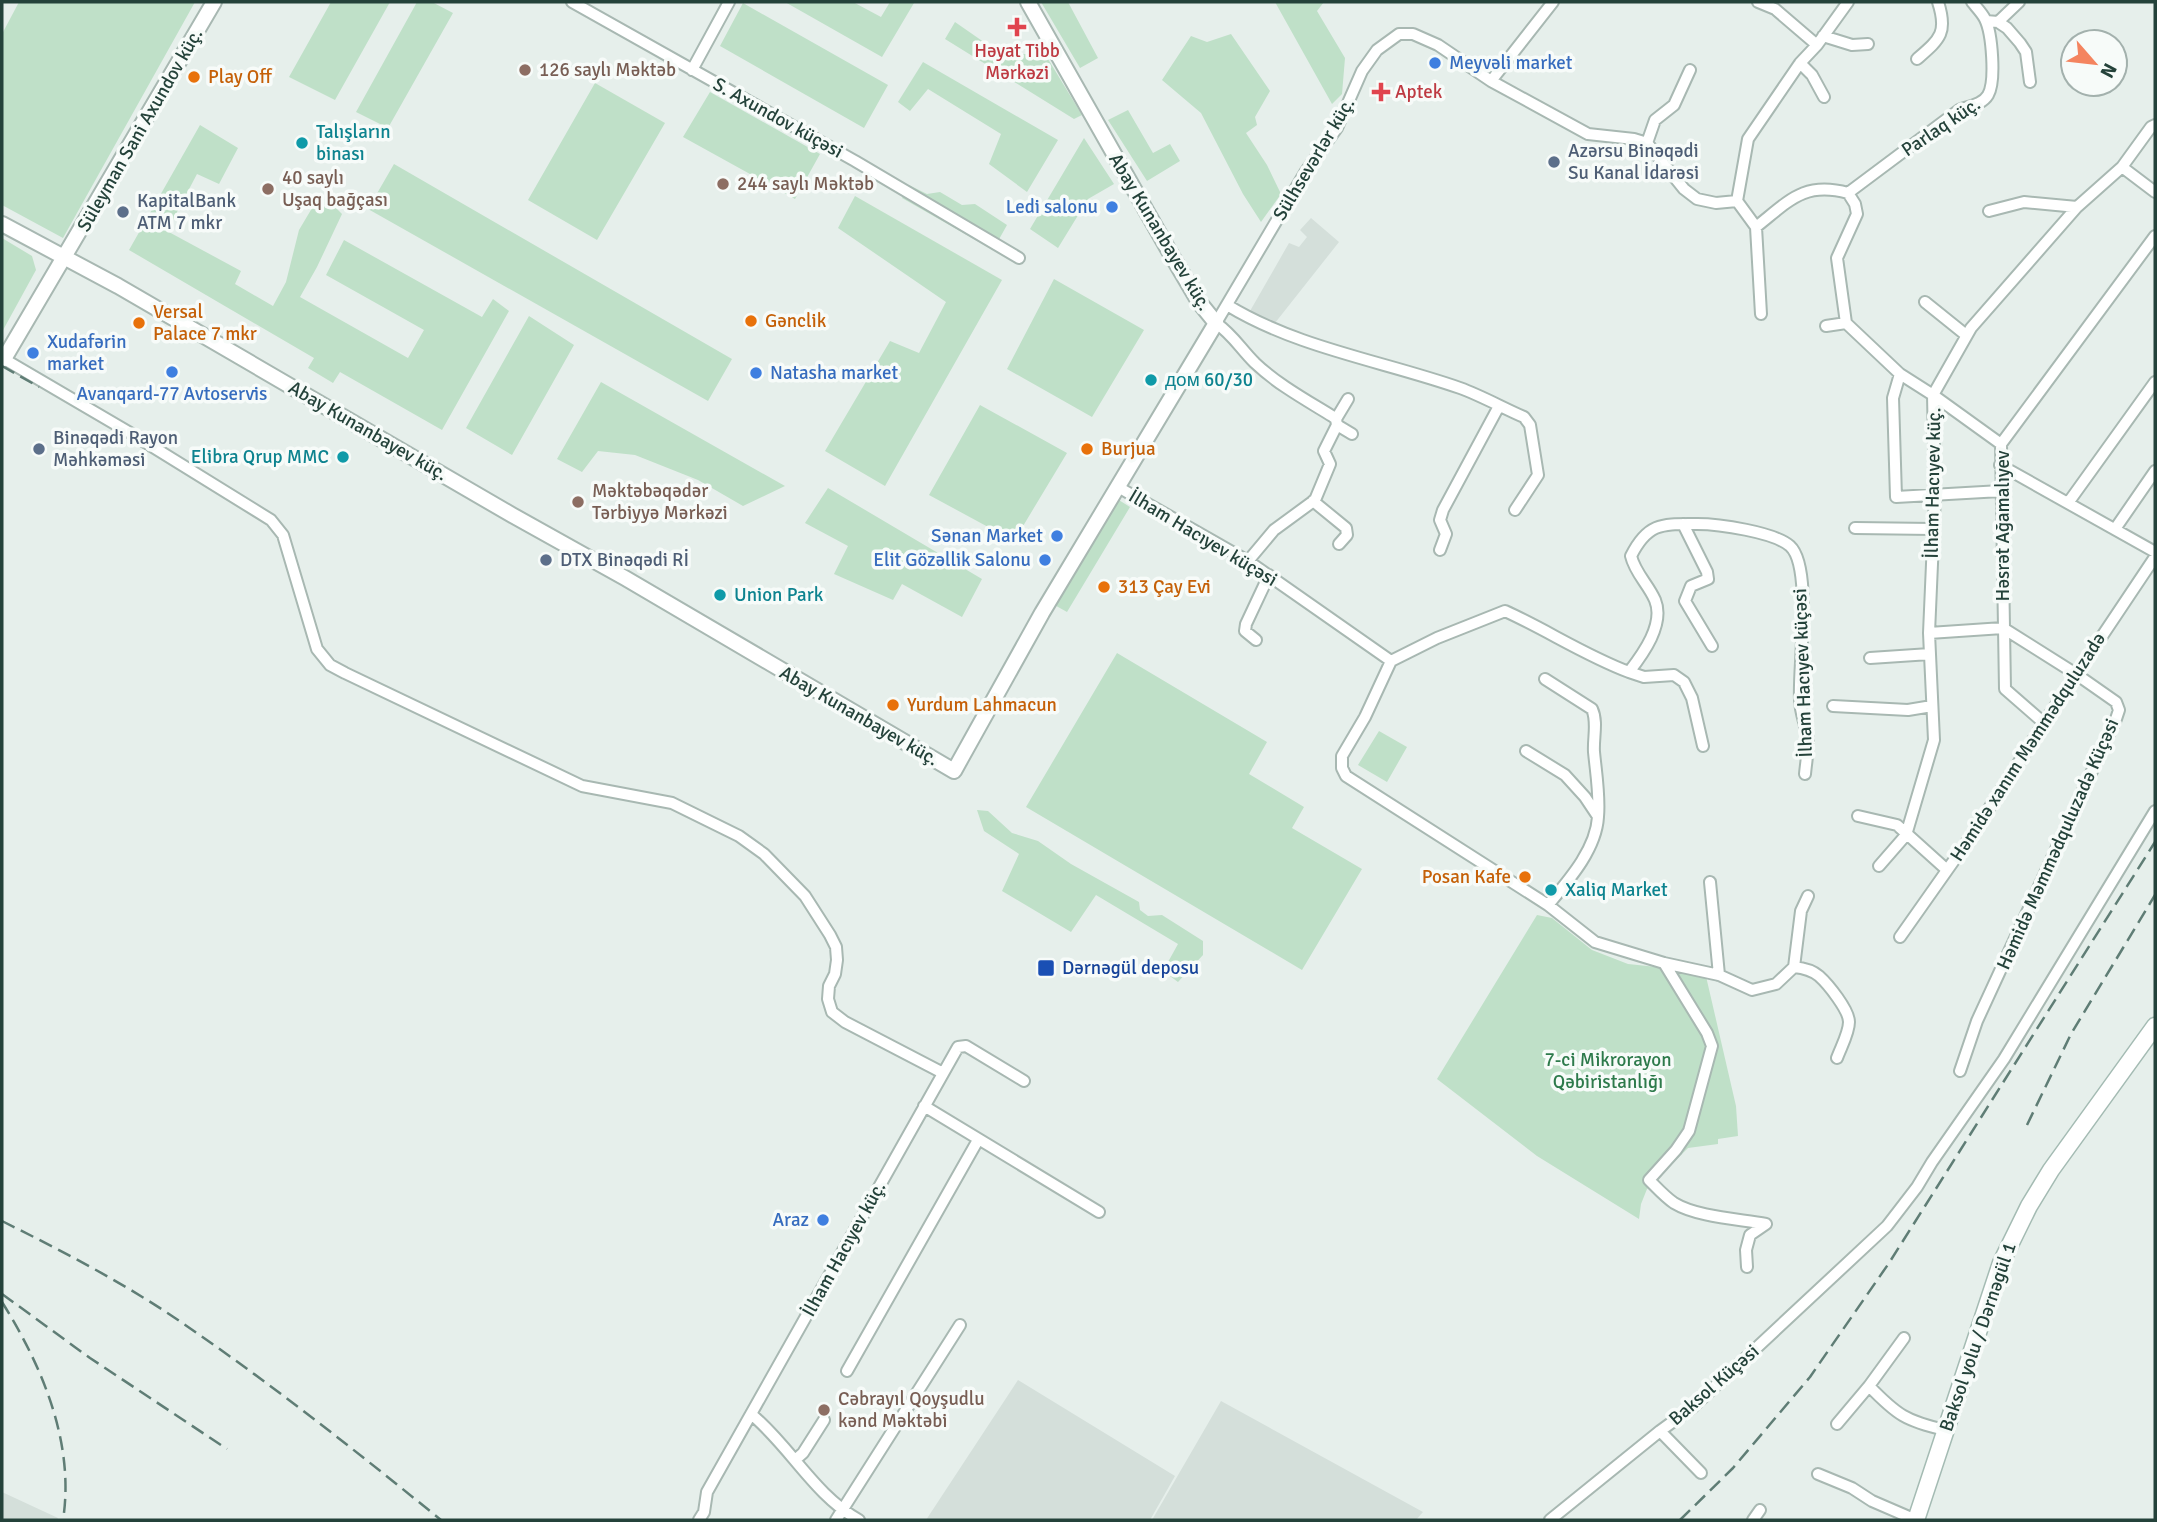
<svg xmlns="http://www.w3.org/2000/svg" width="2157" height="1522" viewBox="0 0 2157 1522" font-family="Signika,sans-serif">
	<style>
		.built { fill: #d4dfda }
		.green { fill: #bfe0c8 }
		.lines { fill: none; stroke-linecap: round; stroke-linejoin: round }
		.minor-casing { stroke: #a8b8b2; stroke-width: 14 }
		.tertiary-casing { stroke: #a8b8b2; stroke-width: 18 }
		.secondary-casing { stroke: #a4bbb3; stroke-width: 19 }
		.minor { stroke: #fff; stroke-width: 10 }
		.tertiary { stroke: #fff; stroke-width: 14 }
		.secondary { stroke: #fff; stroke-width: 16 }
		.rail { stroke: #5f7d75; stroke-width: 2.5; stroke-dasharray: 14 7; stroke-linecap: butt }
		.health-dot { fill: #e0444e; stroke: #f7fbf9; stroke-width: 2.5 }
		.shop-dot { fill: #3f7fe0; stroke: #f7fbf9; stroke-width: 2.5 }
		.education-dot { fill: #8d6e63; stroke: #f7fbf9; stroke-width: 2.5 }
		.food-dot { fill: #e8710a; stroke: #f7fbf9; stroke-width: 2.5 }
		.culture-dot { fill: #0f9aa8; stroke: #f7fbf9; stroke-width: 2.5 }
		.service-dot { fill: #5c6f8a; stroke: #f7fbf9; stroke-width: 2.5 }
		.transit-dot { fill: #1a4fb4; stroke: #f7fbf9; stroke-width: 2.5 }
		.labels { text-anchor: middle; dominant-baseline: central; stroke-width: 7; stroke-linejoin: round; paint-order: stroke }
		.health-label { font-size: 19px; fill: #be3a42; stroke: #f7fbf9 }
		.shop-label { font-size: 19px; fill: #366cbe; stroke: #f7fbf9; text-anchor: end }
		.education-label { font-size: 19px; fill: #785e54; stroke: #f7fbf9; text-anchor: start }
		.food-label { font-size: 19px; fill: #c56008; stroke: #f7fbf9; text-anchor: start }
		.street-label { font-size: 19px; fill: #24423a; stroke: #f7fbf9 }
		.culture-label { font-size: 19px; fill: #0d838f; stroke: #f7fbf9; text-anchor: start }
		.service-label { font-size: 19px; fill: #4e5e75; stroke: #f7fbf9; text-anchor: start }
		.transit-label { font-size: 19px; fill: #164399; stroke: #f7fbf9; text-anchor: start }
		.park-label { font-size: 19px; fill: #2d7a4b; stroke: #f7fbf9 }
	</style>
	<rect width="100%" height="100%" fill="#e6efeb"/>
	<path class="built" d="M1311 218 1339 242 1275 323 1250 311 1289 243 1299 247 1307 237 1300 230Z
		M1018 1380 1175 1476 1150 1520H926Z
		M1221 1401 1423 1512 1416 1520H1152Z
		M2 1492 58 1518 57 1520H2Z"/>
	<path class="green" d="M19 2H195L63 238 2 205V34Z
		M331 2H390L335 100 289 77Z
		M417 2H432L453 13 388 128 356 112Z
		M785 2H853L881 17 890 2 914 3 882 57Z
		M1041 2H1068L1098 58 1080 68Z
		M1275 2H1324L1317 11 1345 58 1342 94 1332 104Z
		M743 3 888 85 864 128 720 46Z
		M955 22 1001 54H1045L1082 115 1074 119 945 39Z
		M1231 34 1270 91 1255 117 1257 125 1246 133 1267 165 1281 194 1261 222 1243 194 1201 113 1162 80 1191 36 1207 42Z
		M923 62 1058 140 1027 192 989 164 1001 134 928 89 910 111 898 102Z
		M595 83 665 123 597 240 528 200Z
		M710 92 820 154 795 199 683 137Z
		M1128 110 1153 153 1170 144 1180 161 1147 181 1108 120Z
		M200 125 238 148 219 184 197 174 167 231 241 271 235 284 273 306 286 282 299 230 321 193 342 214 317 267 300 297 408 358 424 330 326 275 344 240 482 317 493 299 509 311 442 430 340 372 333 383 308 368 314 358 129 250Z
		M1084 138 1114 184 1088 199 1058 248 1030 229Z
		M394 164 732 359 708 401 368 209Z
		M909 185 927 194 940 192 962 205 975 204 1007 225 993 250 902 198Z
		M855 196 1002 280 885 486 825 451 890 341 919 353 946 302 838 228Z
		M2 238 32 256 36 270 2 332Z
		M1054 279 1144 330 1092 417 1007 369Z
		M529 316 574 345 512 455 466 428Z
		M601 382 785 486 743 506 698 480 635 455 598 451 582 472 557 459Z
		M980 405 1067 453 1014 541 929 495Z
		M828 488 982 579 962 617 902 584 893 600 834 574 848 546 805 523Z
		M1114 497 1130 507 1067 612 1051 603Z
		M1117 653 1267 742 1249 774 1304 807 1292 828 1362 869 1302 970 1026 807Z
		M1379 731 1407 747 1387 782 1358 765Z
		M977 810 988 811 1012 833 1038 841 1071 864 1139 902 1140 910 1148 916 1162 915 1203 941V955L1178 982 1163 971 1178 944 1096 895 1071 932 1002 891 1019 854 984 831Z
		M1537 915 1552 918 1592 950 1628 964 1705 972 1736 1106 1738 1136 1718 1139V1144L1688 1148 1647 1189 1641 1204 1639 1219 1537 1156 1437 1079Z"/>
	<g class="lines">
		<defs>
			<path id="minor" d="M572 2 855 161 1019 258
				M1758 2 1775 9 1817 45
				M1986 21 1998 22 2007 28 2020 43 2026 52 2030 82
				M1998 22 2019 2
				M1823 36 1852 45 1868 44
				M1917 59C1940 39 1948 33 1938 2
				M1800 63 1812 75 1824 97
				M692 70 729 2
				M1491 81 1588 134 1634 139 1647 143 1684 189 1697 199 1716 203 1737 201 1756 227C1789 201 1804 181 1848 193L1855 204 1857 214 1837 258 1846 323 1900 374 1933 395 2001 444
				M1647 143 1655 120 1674 105 1690 70
				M2122 167 2155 192
				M1848 193 1959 110C1969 106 1982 105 1988 95 1996 81 1992 33 1985 19 1982 13 1976 7 1972 2
				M1737 201 1748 139 1800 63 1817 45 1848 2
				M1989 211 2024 202 2077 207
				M1756 227 1761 314
				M1925 302 1966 335
				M1227 305C1297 348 1383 361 1460 388 1482 396 1503 408 1524 417L1530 425 1538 475 1515 510
				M1826 326 1846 323
				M4 359 132 434 271 520 283 535 317 649 330 665 345 673 582 786 672 803 739 836 764 854 805 896 830 935 836 947 837 960 835 974 829 986 828 999 832 1012 845 1022 943 1073
				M1900 374 1893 398 1896 497 2001 491
				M1336 419 1348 399
				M1337 425 1352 434
				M2000 465 2155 552
				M1118 487 1248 561 1391 661 1437 638 1505 611C1547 630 1586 656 1629 672 1643 654 1665 624 1655 600 1648 584 1635 573 1631 556 1648 522 1663 524 1697 524 1719 524 1774 532 1790 546 1813 567 1798 668 1800 699 1800 714 1807 727 1808 742 1808 752 1806 763 1805 774
				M1313 501 1346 528 1347 535 1339 544
				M2068 503 2155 382
				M1683 524 1707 572 1708 579 1691 586 1685 601 1712 646
				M1855 528 1933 529
				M2115 529 2155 471
				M1440 550 1446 534 1440 520 1443 510 1499 406
				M1248 561 1274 530 1315 500 1330 464 1324 451 1337 425 1336 419 1332 416C1306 400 1277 384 1255 363 1240 348 1233 335 1216 323L1306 171 1337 128 1362 71 1377 50 1399 34H1413L1438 45 1491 81 1553 2
				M1929 633 2003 628 2076 674 2116 702 2119 710 2116 719 1977 1021 1960 1071
				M1256 640 1245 631 1246 624 1269 575
				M1870 658 1930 654
				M1391 661 1365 717 1342 756V768L1346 776 1548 905 1595 942 1664 963 1719 975 1752 990 1776 984 1794 967
				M1629 672 1644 677 1674 675 1684 682 1692 698 1703 746
				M1545 679 1592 709C1598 722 1593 738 1594 752 1596 773 1600 796 1598 817 1596 850 1568 881 1548 905
				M1833 706 1908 710 1932 706
				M2044 723 2005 689 2001 444 2155 236
				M1526 751 1565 775 1585 797 1597 815
				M1858 816 1897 825 1947 870
				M1879 866 1906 835 1934 740 1929 633 1935 495 1933 395 1971 328 2077 207 2122 167 2151 127 2155 125
				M1710 882 1719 975
				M1900 937 1974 832 2044 723 2155 557
				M1664 963 1707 1033 1712 1046 1689 1131 1676 1150 1649 1180C1657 1188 1665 1197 1674 1203 1697 1217 1739 1219 1766 1224L1750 1235 1746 1250 1747 1267
				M1794 967C1803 968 1812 970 1819 976 1828 984 1849 1010 1849 1022 1849 1033 1841 1047 1837 1058
				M1794 967 1801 911 1808 896
				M924 1106 1099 1212
				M847 1371 978 1140
				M1869 1386C1897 1415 1906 1421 1945 1430
				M751 1414C790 1446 814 1495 859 1520
				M1837 1424 1869 1386 1904 1338
				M1660 1431 1701 1473
				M795 1460 803 1453 824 1420
				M1818 1474 1852 1488 1872 1501 1916 1520
				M699 1520 704 1512 707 1492 958 1047 966 1046 1024 1081
				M836 1520 960 1325
				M1550 1520 1660 1431 1693 1407 1887 1226 1917 1187 1932 1162 2004 1059 2155 811
				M1753 1520 1760 1510"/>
			<path id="tertiary" d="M2 224 118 286 512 515 625 578 954 771 1042 613 1216 323 1199 302 1169 251 1028 2
				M2 357 4 359 214 2"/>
			<path id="secondary" d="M1916 1520 2001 1263 2029 1206 2051 1170 2155 1026"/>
		</defs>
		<use href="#minor" class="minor-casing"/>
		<use href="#tertiary" class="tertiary-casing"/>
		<use href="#secondary" class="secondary-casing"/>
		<use href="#minor" class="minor"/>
		<use href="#tertiary" class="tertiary"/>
		<use href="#secondary" class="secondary"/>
		<path class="rail" d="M2 366 39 387
			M2027 1125 2071 1034 2155 895
			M2 1221C62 1251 122 1282 178 1320 269 1382 356 1451 441 1520
			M2 1294 90 1358 227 1449
			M2 1302C42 1366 75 1443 63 1520
			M1680 1520 1733 1468 1810 1377 1889 1263 2155 842"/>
	</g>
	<g class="health-dot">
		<path d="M1013.5 16.5h7v7h7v7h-7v7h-7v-7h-7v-7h7z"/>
		<path d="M1377.5 81.5h7v7h7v7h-7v7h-7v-7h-7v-7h7z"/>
	</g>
	<g class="shop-dot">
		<circle cx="1435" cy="63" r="7"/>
		<circle cx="1112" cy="207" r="7"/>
		<circle cx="33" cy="353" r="7"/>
		<circle cx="172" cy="372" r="7"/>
		<circle cx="756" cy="373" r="7"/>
		<circle cx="1057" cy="536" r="7"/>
		<circle cx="1045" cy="560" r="7"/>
		<circle cx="823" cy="1220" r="7"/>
	</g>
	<g class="education-dot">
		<circle cx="525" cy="70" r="7"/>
		<circle cx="723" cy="184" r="7"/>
		<circle cx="268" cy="189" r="7"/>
		<circle cx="578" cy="502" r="7"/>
		<circle cx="824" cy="1410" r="7"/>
	</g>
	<g class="food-dot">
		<circle cx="194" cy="77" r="7"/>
		<circle cx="751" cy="321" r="7"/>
		<circle cx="139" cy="323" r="7"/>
		<circle cx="1087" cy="449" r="7"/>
		<circle cx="1104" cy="587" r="7"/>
		<circle cx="893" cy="705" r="7"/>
		<circle cx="1525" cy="877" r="7"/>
	</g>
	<g class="culture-dot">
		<circle cx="302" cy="143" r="7"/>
		<circle cx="1151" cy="380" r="7"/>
		<circle cx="343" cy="457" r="7"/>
		<circle cx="720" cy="595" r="7"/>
		<circle cx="1551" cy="890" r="7"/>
	</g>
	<g class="service-dot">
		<circle cx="1554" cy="162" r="7"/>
		<circle cx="123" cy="212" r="7"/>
		<circle cx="39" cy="449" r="7"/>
		<circle cx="546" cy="560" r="7"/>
	</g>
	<rect class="transit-dot" x="1037" y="959" width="18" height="18" rx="3.5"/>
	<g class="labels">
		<g class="health-label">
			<text x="1017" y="51">Həyat Tibb<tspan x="1017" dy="22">Mərkəzi</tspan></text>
			<text x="1395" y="92" text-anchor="start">Aptek</text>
		</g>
		<g class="shop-label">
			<text x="1449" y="63" text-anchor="start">Meyvəli market</text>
			<text x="1098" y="207">Ledi salonu</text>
			<text x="47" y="342" text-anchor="start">Xudafərin<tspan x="47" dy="22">market</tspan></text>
			<text x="770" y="373" text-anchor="start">Natasha market</text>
			<text x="172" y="394" text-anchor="middle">Avanqard-77 Avtoservis</text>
			<text x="1043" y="536">Sənan Market</text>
			<text x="1031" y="560">Elit Gözəllik Salonu</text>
			<text x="809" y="1220">Araz</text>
		</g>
		<g class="education-label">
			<text x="539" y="70">126 saylı Məktəb</text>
			<text x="282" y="178">40 saylı<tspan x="282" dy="22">Uşaq bağçası</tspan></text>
			<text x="737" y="184">244 saylı Məktəb</text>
			<text x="592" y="491">Məktəbəqədər<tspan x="592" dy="22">Tərbiyyə Mərkəzi</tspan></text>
			<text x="838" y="1399">Cəbrayıl Qoyşudlu<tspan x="838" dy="22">kənd Məktəbi</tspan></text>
		</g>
		<g class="food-label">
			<text x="208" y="77">Play Off</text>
			<text x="153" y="312">Versal<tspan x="153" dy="22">Palace 7 mkr</tspan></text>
			<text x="765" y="321">Gənclik</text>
			<text x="1101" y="449">Burjua</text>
			<text x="1118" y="587">313 Çay Evi</text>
			<text x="907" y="705">Yurdum Lahmacun</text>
			<text x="1511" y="877" text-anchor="end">Posan Kafe</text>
		</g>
		<g class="street-label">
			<text transform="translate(778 118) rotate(29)">S. Axundov küçəsi</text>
			<text transform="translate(1941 127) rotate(-34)">Parlaq küç.</text>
			<text transform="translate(140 130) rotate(-60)">Süleyman Sani Axundov küç.</text>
			<text transform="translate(1314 159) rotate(-59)">Sülhsevərlər küç.</text>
			<text transform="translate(1160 232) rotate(59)">Abay Kunanbayev küç.</text>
			<text transform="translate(368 431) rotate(30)">Abay Kunanbayev küç.</text>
			<text transform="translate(1933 483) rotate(-89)">İlham Hacıyev küç.</text>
			<text transform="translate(2003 526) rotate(-90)">Həsrət Ağamalıyev</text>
			<text transform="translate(1203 538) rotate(31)">İlham Hacıyev küçəsi</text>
			<text transform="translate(1803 673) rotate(-92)">İlham Hacıyev küçəsi</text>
			<text transform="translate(859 716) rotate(30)">Abay Kunanbayev küç.</text>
			<text transform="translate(2028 747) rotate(-57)">Həmidə xanım Məmmədquluzadə</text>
			<text transform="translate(2058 844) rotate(-66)">Həmidə Məmmədquluzadə Küçəsi</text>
			<text transform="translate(844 1249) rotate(-61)">İlham Hacıyev küç.</text>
			<text transform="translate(1978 1337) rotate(-71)">Baksol yolu / Dərnəgül 1</text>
			<text transform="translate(1714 1385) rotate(-41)">Baksol Küçəsi</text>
		</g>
		<g class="culture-label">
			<text x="316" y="132">Talışların<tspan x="316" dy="22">binası</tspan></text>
			<text x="1165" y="380">дом 60/30</text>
			<text x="329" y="457" text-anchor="end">Elibra Qrup MMC</text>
			<text x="734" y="595">Union Park</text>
			<text x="1565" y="890">Xaliq Market</text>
		</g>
		<g class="service-label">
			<text x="1568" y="151">Azərsu Binəqədi<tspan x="1568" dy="22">Su Kanal İdarəsi</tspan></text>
			<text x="137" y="201">KapitalBank<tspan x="137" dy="22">ATM 7 mkr</tspan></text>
			<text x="53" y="438">Binəqədi Rayon<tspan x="53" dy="22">Məhkəməsi</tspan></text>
			<text x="560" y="560">DTX Binəqədi Rİ</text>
		</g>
		<g class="transit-label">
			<text x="1062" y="968">Dərnəgül deposu</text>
		</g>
		<g class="park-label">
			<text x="1608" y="1060">7-ci Mikrorayon<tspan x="1608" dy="22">Qəbiristanlığı</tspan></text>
		</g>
	</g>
	<rect width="2157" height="1522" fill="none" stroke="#24423a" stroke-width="7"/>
	<g transform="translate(2094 63) rotate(118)"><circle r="33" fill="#f7fbf9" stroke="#a3b1ad" stroke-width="2"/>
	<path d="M0-5L12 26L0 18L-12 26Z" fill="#f4845f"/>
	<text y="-10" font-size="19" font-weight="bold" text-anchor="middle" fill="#24423a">N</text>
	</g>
</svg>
